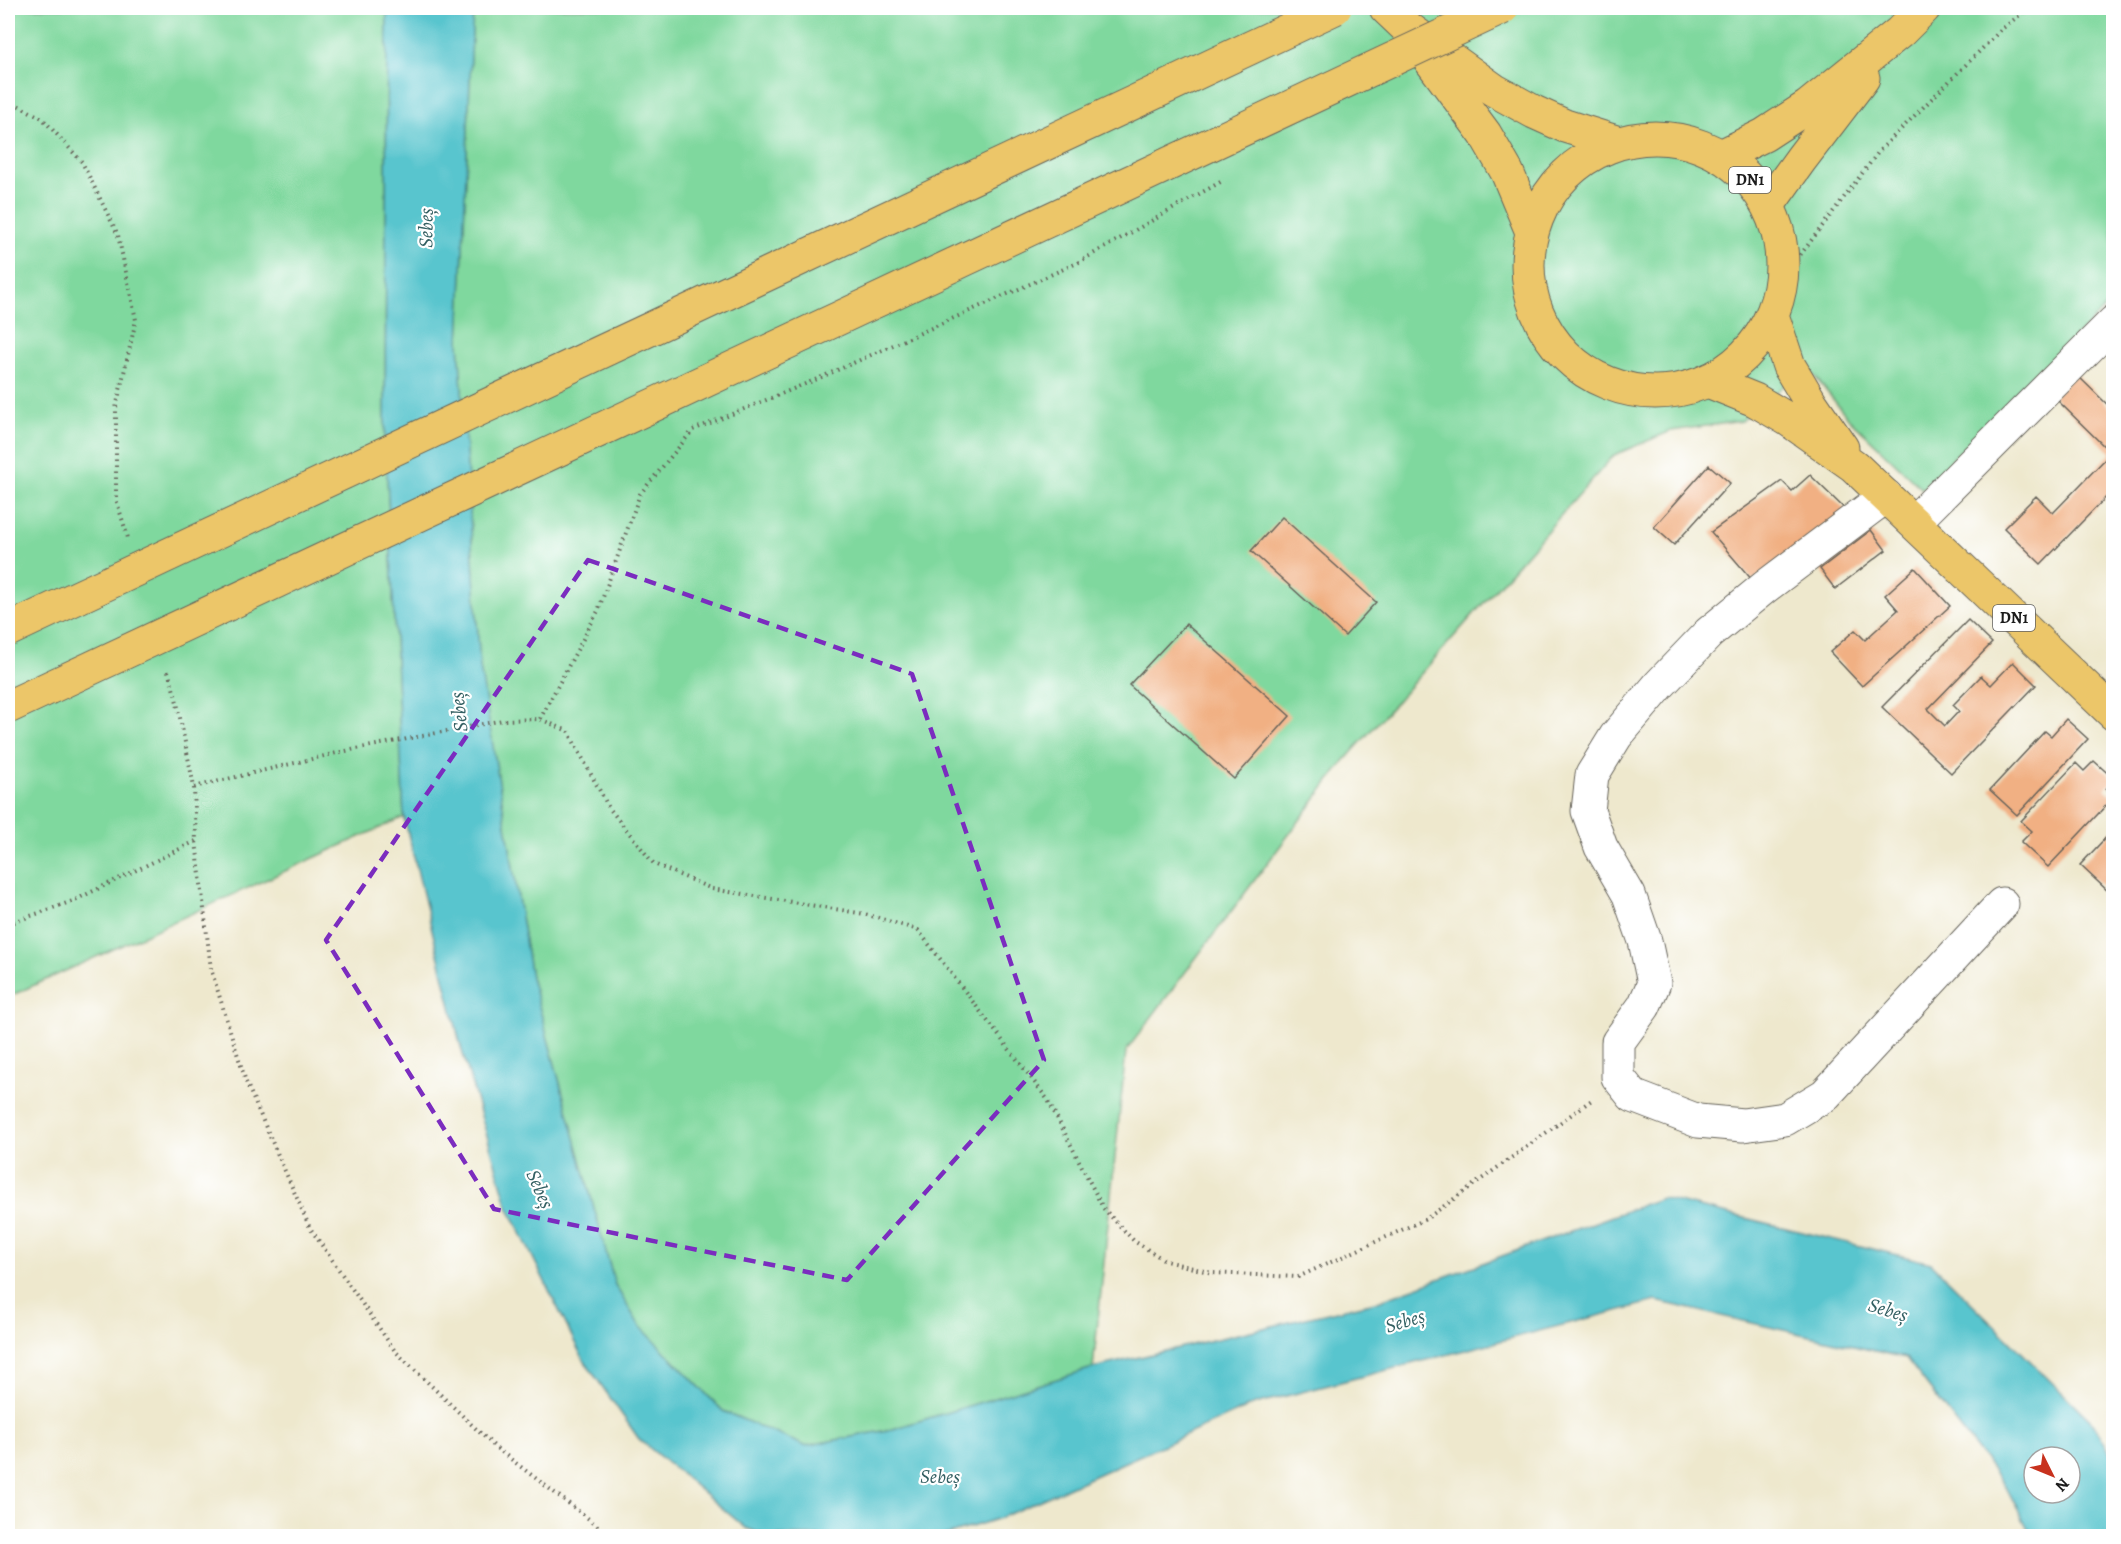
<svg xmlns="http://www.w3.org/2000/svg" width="2121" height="1544" viewBox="0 0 2121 1544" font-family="Alegreya,serif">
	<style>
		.green { fill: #7fd89e; stroke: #4e7a5d; stroke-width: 1.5 }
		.water { fill: #58c5ce; stroke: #3a7075; stroke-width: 1.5; fill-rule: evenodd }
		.building { fill: #f1b083 }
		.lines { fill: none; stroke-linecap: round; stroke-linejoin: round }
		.minor-casing { stroke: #66635a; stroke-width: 35 }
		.major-casing { stroke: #66635a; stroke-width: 35 }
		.highway-casing { stroke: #66635a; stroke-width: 35 }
		.path { stroke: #66635a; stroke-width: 4; stroke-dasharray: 1.5 4.5; stroke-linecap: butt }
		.minor { stroke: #fff; stroke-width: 33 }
		.major { stroke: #ecc669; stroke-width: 33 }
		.highway { stroke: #ecc669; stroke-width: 33 }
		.highway-bridge-casing { stroke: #66635a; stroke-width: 35; stroke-linecap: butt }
		.highway-bridge { stroke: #ecc669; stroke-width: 33 }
		.marked { fill: none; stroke: #7b2cbf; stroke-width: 4.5; stroke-dasharray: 12 8; stroke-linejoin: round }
		.labels { text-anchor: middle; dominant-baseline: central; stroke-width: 4.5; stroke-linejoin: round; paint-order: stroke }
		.shield { fill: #fff; stroke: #606060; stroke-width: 1.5 }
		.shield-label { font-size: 16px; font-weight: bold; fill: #1c1c1c }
		.water-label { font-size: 20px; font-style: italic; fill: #346063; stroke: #fff }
	</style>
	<rect width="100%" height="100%" fill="#fff"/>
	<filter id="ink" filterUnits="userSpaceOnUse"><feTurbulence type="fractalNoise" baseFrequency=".0167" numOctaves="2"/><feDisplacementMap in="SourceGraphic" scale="12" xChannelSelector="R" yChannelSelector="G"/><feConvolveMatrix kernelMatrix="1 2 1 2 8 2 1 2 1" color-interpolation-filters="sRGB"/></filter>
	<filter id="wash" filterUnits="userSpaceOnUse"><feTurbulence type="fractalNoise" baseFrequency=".008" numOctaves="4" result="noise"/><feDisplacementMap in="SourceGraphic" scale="24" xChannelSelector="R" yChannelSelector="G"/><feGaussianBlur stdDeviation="1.35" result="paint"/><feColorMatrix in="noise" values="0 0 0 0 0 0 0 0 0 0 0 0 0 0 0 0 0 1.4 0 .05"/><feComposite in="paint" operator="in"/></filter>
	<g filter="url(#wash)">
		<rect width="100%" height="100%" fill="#eee8cd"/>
		<path class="green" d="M8 8H387L385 436 404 817 8 997Z
			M473 8H2113V300L1922 489 1849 419 1807 367 1741 421 1671 431 1614 455 1345 760 1126 1051 1093 1368 893 1429 805 1446 723 1411 638 1325 615 1285 531 977 480 667 459 344Z"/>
		<path class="water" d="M387 8H473L459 344 480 667 531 977 615 1285 639 1325 723 1411 805 1446 893 1429 1093 1368 1375 1302 1662 1198 1931 1263 2094 1424 2113 1458V1536H2032L2006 1487 1906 1358 1656 1301 1255 1404 1000 1518 943 1536H767L746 1528 639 1439 583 1359 508 1207 462 1051 404 817 385 436ZM2034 1457H2070V1493H2034Z"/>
		<g id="blocks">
			<path class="building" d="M2075 373 2114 411V489L2041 564 2004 528 2036 496 2053 513 2111 453 2053 396Z
				M1709 465 1730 483 1674 545 1654 527Z
				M1810 475 1849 513 1753 581 1711 532 1782 481 1792 491Z
				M1282 517 1376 602 1345 636 1251 551Z
				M1871 530 1886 550 1835 589 1820 569Z
				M1915 568 1950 606 1862 686 1830 652 1855 630 1865 640 1898 610 1885 595Z
				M1968 620 1992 643 1928 709 1945 726 1959 711 1953 705 1981 676 1991 685 2013 662 2036 685 1951 773 1882 707Z
				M1186 624 1290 716 1234 779 1129 685Z
				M2066 719 2088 739 2017 815 1990 790 2045 731 2051 736Z
				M2094 761 2114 779 2105 789 2114 797 2048 867 2021 842 2032 831 2021 821 2076 763 2084 771Z
				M2114 829V890L2110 893 2080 865Z"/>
		</g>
	</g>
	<g filter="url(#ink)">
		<use href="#blocks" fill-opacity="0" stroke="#66635a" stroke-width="1.5"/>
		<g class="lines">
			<defs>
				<path id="minor" d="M1886 496 1765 587 1709 633 1660 684 1616 736 1592 775 1588 811 1601 847 1629 895 1645 941 1654 983 1644 1006 1618 1042V1077L1633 1096 1698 1121 1743 1125 1785 1119 1825 1095 2002 904
					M1914 522 2114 322"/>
				<path id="major" d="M1386 8 1405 26 1494 90 1534 112 1565 126 1619 143
					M1422 49 1485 134 1507 172 1532 232
					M1528 265a127 127 0 1 1 254 0a127 127 0 1 1-254 0Z
					M1772 315 1789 366 1811 403 1842 448
					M1708 381 1755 400 1789 420 1854 466 2114 714"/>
				<path id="highway" d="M1721 156 1764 135 1807 107 1900 32 1924 8
					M1768 205 1801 159 1863 78"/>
			</defs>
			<use href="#minor" class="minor-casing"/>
			<use href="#major" class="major-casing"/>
			<use href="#highway" class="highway-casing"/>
			<path class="path" d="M8 100 42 118 82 162 118 235 136 320 116 408V499L128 538
				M1782 279 1880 150 2003 28 2029 8
				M168 671 176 698 194 787 196 841 211 969 246 1082 310 1228 395 1351 495 1447 611 1536
				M540 719 598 611 640 494 693 430 815 380 1077 263 1224 180
				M194 787 341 752 503 720 540 719 568 731 609 808 654 864 712 889 865 914 918 930 1048 1100 1103 1208 1134 1241 1166 1261 1212 1273 1298 1277 1426 1219 1593 1099
				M8 924 73 901 196 841"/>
			<use href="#minor" class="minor"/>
			<use href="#major" class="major"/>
			<use href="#highway" class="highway"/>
			<defs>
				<path id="highway-bridge" d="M8 630 1335 8
					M8 707 1502 8"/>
			</defs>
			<use href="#highway-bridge" class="highway-bridge-casing"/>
			<use href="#highway-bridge" class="highway-bridge"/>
		</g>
	</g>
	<path class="marked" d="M588 560 912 674 1044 1060 847 1280 494 1209 326 940Z"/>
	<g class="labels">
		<g class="shield">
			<rect x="1729" y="167" width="42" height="26" rx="4.5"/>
			<rect x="1993" y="605" width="42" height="26" rx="4.5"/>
		</g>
		<g class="shield-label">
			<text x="1750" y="180">DN1</text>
			<text x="2014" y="618">DN1</text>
		</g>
		<g class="water-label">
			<text transform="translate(426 228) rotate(-89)">Sebeș</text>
			<text transform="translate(459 712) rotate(-96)">Sebeș</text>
			<text transform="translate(540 1189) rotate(66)">Sebeș</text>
			<text transform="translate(1888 1310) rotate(17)">Sebeș</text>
			<text transform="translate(1405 1321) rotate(-16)">Sebeș</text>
			<text x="940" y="1476">Sebeș</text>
		</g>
	</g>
	<rect width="2121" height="1544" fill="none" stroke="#fff" stroke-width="30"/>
	<g transform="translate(2052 1475) rotate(133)"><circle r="28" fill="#ffffff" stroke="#a4a4a4" stroke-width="1.5"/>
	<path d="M0-4.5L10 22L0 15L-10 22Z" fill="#c8321e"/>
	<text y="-9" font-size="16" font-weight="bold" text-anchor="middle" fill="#1c1c1c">N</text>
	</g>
</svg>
